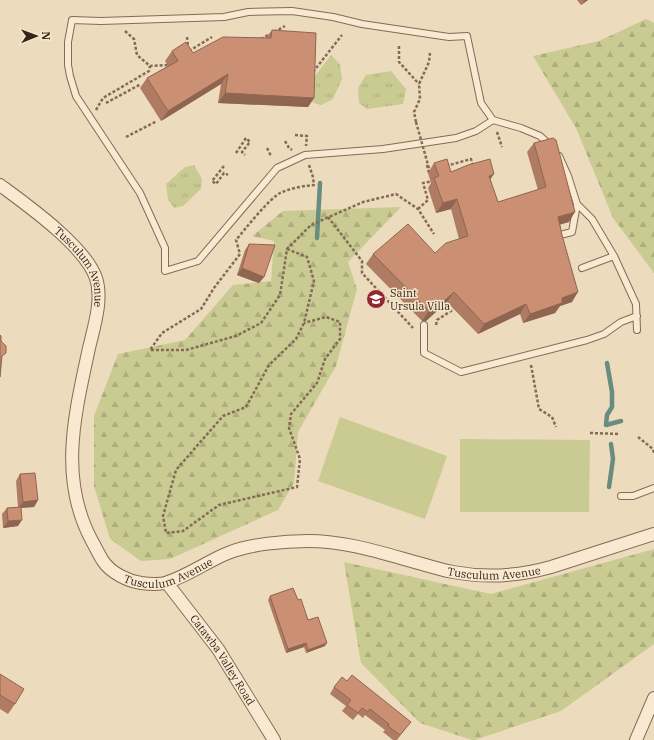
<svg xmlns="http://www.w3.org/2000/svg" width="654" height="740" viewBox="0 0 654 740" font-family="'IBM Plex Serif',serif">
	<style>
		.grass { fill: url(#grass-tufts) }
		.forest { fill: url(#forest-firs) }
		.pitch { fill: #c9cb92 }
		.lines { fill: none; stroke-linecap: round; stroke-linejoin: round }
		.stream { stroke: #698c80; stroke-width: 4.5 }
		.lane-casing { stroke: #856b56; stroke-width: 8 }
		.street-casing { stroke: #856b56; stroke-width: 14 }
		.path { stroke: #856b56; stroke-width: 2.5; stroke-dasharray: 3 2; stroke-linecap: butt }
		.lane { stroke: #f8e9d0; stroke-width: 6 }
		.street { stroke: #f8e9d0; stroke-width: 12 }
		.path-bridge { stroke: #856b56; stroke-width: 2.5; stroke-dasharray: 3 2; stroke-linecap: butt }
		.wall { fill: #af7c63 }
		.shaded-wall { fill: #8e6550 }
		.building { fill: #cb9073; stroke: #8e6550 }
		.labels { text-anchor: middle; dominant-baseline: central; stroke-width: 3; stroke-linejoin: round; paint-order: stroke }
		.street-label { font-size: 11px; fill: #34251b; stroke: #f5e6cc }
		.poi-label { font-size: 11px; fill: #34251b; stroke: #f5e6cc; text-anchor: start }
	</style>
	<defs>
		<pattern id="grass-tufts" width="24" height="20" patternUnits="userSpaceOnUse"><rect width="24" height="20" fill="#c9cb92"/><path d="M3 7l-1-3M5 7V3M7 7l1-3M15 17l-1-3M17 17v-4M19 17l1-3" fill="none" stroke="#adae7d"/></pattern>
		<pattern id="forest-firs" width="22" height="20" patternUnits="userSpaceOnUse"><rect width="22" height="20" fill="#c9cb92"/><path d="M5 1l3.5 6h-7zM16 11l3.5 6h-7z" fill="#adae7d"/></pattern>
	</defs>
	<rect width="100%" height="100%" fill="#eddbbd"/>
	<path class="grass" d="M331 55 340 64 342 79 333 99 321 105 309 101 313 79Z
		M391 71 406 89 403 104 367 109 359 103 358 88 366 75Z
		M194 165 202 179 201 189 183 206 174 208 168 200 166 184 185 167Z"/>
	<path class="forest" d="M646 19 654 23V273L613 218 576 128 533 56 599 41Z
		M401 207 348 262 357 289 336 366 298 432 294 483 278 510 170 559 141 561 110 539 94 486V416L118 354 185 340 233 285 271 281 274 241 252 236 283 211Z
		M654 549V644L561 711 475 740H472L420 723 361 663 344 562 491 594Z"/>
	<path class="pitch" d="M340 417 447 456 425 519 318 481Z
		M460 439 590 440 589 512H460Z"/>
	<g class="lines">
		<path class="stream" d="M317 238 320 183
			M607 363 612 392V407L607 415 606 425 621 421
			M609 487 613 459 611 444"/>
		<defs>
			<path id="lane" d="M493 120 476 131 456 138 383 149 305 155 277 168 198 261 165 271V248L140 193 76 96 70 76 68 65V42L72 20 101 21 224 17 248 12 292 11 333 17 362 24 449 37 467 36 481 103 493 120 521 128 540 136 550 145
				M559 156 568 176 577 204 592 219 614 256 636 304 637 330
				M560 235 572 232 577 204
				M582 268 614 256
				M424 325V353L461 372 587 340 604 334 621 322 637 316
				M621 496H633L654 488"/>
			<g id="street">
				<path id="s1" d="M0 185C27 205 85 246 96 278 103 299 94 327 89 348 75 414 58 478 92 541 96 548 99 555 103 561 111 573 128 581 141 583 149 584 160 585 168 582 189 575 208 561 228 553 250 544 285 541 308 541 348 541 385 554 422 564 432 567 443 570 453 572 485 578 519 576 551 567L654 534"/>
				<path id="s2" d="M167 583 218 649 274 740"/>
				<path d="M636 740 654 698"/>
			</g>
		</defs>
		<use href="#lane" class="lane-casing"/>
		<use href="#street" class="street-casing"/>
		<path class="path" d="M125 31 134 39 137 55 150 66 168 65
			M187 37 188 47
			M261 39 285 26
			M399 46V62L419 84
			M189 51 212 37
			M313 72 342 35
			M106 103 141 84
			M96 110 103 98 149 71 150 66
			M416 122 414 112 420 99 419 84 429 62 430 53
			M497 132 502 147
			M295 135 307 136 306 146
			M126 137 157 121
			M285 141 289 148 292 150
			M267 148 271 156
			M236 153 246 138 250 142 242 152 245 155
			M309 165 313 177 314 185C303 186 291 188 280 193 269 199 245 229 236 240L240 254 214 288 201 309 162 333 150 350H186L236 336 261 323 280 295 287 249 311 225 363 202 396 194 418 209 434 234
			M427 165 429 173
			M224 166 212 181 216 184 224 173 228 175
			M446 166 471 159 473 166
			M418 209 428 200 423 183 434 181
			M328 217 362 261V273L413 328
			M287 249 307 257 314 281 304 323 296 339 269 365 246 407 223 416 176 470 163 516 166 533 183 531 219 505 297 487 300 459 289 428 291 414 317 383 325 359 340 339V322L326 317 304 323
			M436 325 437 320 454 309
			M531 365 539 409 552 417 556 427
			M590 433 620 434
			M638 437 653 449 654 453"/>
		<use href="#lane" class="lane"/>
		<use href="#street" class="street"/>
		<path class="path-bridge" d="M416 122 430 172"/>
	</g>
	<path class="wall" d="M577 0H588L581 5Z
		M272 30 314 98 308 107 218 103 221 84 161 121 140 88 147 78 168 66 165 61 172 51 193 53 266 38Z
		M534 143 569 222 560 224 572 302 560 306 555 313 523 323 520 314 478 334 447 302 426 321H422L366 264 373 254 435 253 459 239 451 209 436 213 428 188 431 183 428 173 434 163 451 172 490 180 498 202 538 190 527 152Z
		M249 244 264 277 259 283 237 275 245 250Z
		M20 474 38 500 34 507 21 508 18 526 3 528 2 514 7 508 18 507 16 481Z
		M270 596 298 600 308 620 325 646 306 653 304 647 286 653 268 600Z
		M0 674 15 704 8 714 0 709Z
		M334 687 406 728 397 740H393L383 732 385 730 365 715 363 718 358 714 353 720 342 711 346 706 330 694Z"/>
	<path class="shaded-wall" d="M585 0H588L581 5Z
		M228 74 221 84 161 121 168 111Z
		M225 93 314 98 308 107 218 103Z
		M494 174 487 184 489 176Z
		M457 199 451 209 436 213 443 203Z
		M575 212 569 222 552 227 558 217Z
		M242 268 264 277 259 283 237 275Z
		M454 292 447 302 426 321H422L429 311Z
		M578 292 572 302 560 306 555 313 523 323 530 314 562 298Z
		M526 304 520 314 478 334 484 324Z
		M38 500 34 507 18 508 23 502Z
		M22 520 18 526 3 528 8 521Z
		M306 643 304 647 286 653 288 649Z
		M327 643 325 646 306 653 308 650Z"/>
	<path class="building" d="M272 30 316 33 314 98 225 93 228 74 168 111 147 78 178 61 172 51 186 42 193 53 223 37 271 38Z
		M553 138 556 140 575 212 558 217 562 235 578 292 562 298V303L530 314 526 304 484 324 454 292 433 311H429L373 254 408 224 435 253 446 243 468 236 457 199 443 203 434 178 439 176 434 163 447 159 451 172 468 165 490 159 494 174 489 176 498 202 546 187 534 143Z
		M249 244 275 245 264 277 242 268Z
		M0 335 1 336V341L6 346V353L2 356 0 377Z
		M35 473 38 500 23 502 20 474Z
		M21 507 22 520 8 521 7 508Z
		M293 588 298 600 301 599 308 620 318 617 327 643 308 650 306 643 288 649 270 596Z
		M0 674 24 689 15 704 0 695Z
		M352 675 411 722 400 735 388 726 389 724 370 709 368 712 362 708 358 713 347 705 351 700 334 687 342 677 347 681Z"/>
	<defs>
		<symbol id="school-disc" viewBox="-11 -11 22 22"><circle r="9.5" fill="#932731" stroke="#f5e6cc"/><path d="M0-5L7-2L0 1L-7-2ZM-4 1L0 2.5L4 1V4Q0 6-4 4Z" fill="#fff"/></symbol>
	</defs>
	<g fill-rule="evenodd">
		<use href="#school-disc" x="365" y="288" width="22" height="22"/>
	</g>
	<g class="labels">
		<g class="street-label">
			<text stroke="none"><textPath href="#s1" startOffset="118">Tusculum Avenue</textPath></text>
			<text stroke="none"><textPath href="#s1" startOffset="501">Tusculum Avenue</textPath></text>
			<text stroke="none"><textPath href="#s1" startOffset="837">Tusculum Avenue</textPath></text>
			<text stroke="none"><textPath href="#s2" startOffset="95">Catawba Valley Road</textPath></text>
		</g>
		<g class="poi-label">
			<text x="390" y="293">Saint<tspan x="390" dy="13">Ursula Villa</tspan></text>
		</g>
	</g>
	<g transform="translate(36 36) rotate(89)" stroke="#f5e6cc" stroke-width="3" paint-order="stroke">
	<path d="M0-3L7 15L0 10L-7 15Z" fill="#34251b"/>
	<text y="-6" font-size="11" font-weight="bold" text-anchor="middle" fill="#34251b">N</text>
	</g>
</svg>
